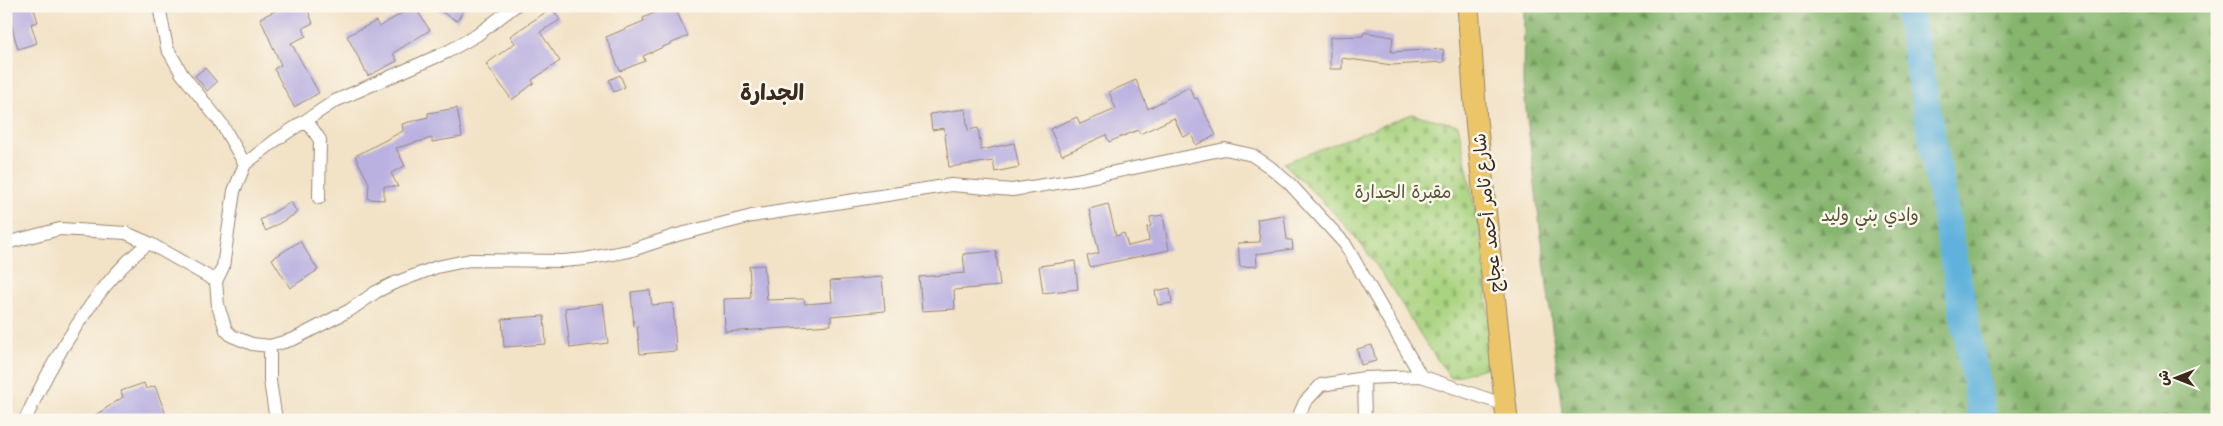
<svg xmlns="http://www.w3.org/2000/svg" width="2223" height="426" viewBox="0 0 2223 426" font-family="'Playpen Sans','Playpen Sans Arabic',sans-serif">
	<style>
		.forest { fill: url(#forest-firs); stroke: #607046 }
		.cemetery { fill: url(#cemetery-stones); stroke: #727e4e }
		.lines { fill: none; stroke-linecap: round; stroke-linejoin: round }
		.river { stroke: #61b2dc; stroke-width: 28 }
		.building { fill: #bab1e0 }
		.minor-casing { stroke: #968672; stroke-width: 14 }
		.primary-casing { stroke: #968672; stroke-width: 23 }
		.minor { stroke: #fff; stroke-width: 12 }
		.primary { stroke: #ecc569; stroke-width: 21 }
		.labels { text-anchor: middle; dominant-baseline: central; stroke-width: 5; stroke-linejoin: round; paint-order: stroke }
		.park-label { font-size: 18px; fill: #565436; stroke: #fbf7ec }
		.street-label { font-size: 18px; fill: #3b2a1e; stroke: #fbf7ec }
		.district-label { font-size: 22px; font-weight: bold; fill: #3b2a1e; stroke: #fbf7ec }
	</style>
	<defs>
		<pattern id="forest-firs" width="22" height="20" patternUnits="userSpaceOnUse" patternTransform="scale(1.25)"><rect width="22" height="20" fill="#86b56e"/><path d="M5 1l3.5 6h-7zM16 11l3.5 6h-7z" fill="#6f935a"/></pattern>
		<pattern id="cemetery-stones" width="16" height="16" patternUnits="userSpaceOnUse" patternTransform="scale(1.25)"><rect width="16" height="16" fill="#a9d37f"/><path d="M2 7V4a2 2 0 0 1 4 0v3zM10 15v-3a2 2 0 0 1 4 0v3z" fill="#92b56d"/></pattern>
	</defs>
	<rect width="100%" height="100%" fill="#fbf7ec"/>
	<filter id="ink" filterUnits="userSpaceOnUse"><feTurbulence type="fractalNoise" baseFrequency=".02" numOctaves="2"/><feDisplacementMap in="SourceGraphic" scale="10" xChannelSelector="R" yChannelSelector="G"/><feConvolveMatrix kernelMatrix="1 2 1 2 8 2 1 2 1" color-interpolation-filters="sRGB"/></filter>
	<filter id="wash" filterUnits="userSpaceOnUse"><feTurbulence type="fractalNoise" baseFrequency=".0096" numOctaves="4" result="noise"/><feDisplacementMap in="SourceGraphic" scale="20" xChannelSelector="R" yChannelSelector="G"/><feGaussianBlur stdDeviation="1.12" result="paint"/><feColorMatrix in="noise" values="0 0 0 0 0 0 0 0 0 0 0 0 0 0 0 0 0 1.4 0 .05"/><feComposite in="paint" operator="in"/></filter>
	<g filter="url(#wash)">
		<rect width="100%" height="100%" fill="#f2e2c6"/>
		<path class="forest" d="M1524 6H2217V420H1563L1523 84Z"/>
		<path class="cemetery" d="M1412 114 1458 125 1484 251 1492 366 1451 378C1416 334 1392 282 1356 238 1335 211 1307 188 1284 163Z"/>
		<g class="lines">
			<path class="river" d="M1908 6 1983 420"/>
		</g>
		<g id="blocks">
			<path class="building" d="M6 6H33L38 22 31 24 37 43 18 49Z
				M286 6H306L313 23 303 28 306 36 291 43 319 93 294 107 274 69 281 65 260 18Z
				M414 6 430 30 393 53 397 61 368 76 347 36 376 21 379 27Z
				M432 6H466L457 21Z
				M669 6H674L688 36 643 56 645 61 620 71 606 37 644 21 643 18Z
				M552 8 560 20 540 32 560 61 532 80 534 83 512 100 486 64 515 43 510 36Z
				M1364 32 1393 37 1391 52 1443 49 1444 62 1392 65 1342 58V69H1330V37L1363 36Z
				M205 68 217 82 207 91 195 76Z
				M620 75 625 87 614 92 609 80Z
				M1136 80 1148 109 1189 87 1195 99 1197 98 1216 135 1196 145 1191 134 1183 137 1174 118 1140 134 1138 130 1109 142 1106 135 1062 155 1050 129 1077 117 1080 124 1116 109 1109 92Z
				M457 108 462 137 432 142V138L396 148 405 166 391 173 398 187 384 186V200L368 199 369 183 355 156 403 131 402 124 428 117V113Z
				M965 109 968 130 978 128 981 150 1014 143 1019 167 995 172 993 161 949 167 944 128 932 130 930 114Z
				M291 202 297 213 266 231 260 220Z
				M1108 204 1116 236 1124 233 1128 246 1149 241 1147 227 1151 226 1150 217 1163 215 1169 250 1090 267 1087 256 1099 253 1089 209Z
				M1284 215 1287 240H1292L1293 249 1256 254 1257 266 1240 267 1238 243 1260 242 1257 219Z
				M300 241 318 270 290 288 272 259Z
				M996 251 1000 286 954 290 955 309 922 311 919 277 965 273 963 254Z
				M1075 261 1078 289 1043 293 1039 266Z
				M764 265 767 300 804 299 805 304 832 302 830 281 882 277 885 311 831 316V325L725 332 724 299 751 298 749 266Z
				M1170 288 1172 303 1158 305 1155 291Z
				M650 290 652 305 673 303 676 351 640 354 637 326 634 327 631 292Z
				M603 303 608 343 570 348 565 308Z
				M544 316 546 344 504 347 502 319Z
				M1372 345 1376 361 1361 365 1357 349Z
				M144 383 146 389 155 386 168 420H88L123 397 121 391Z"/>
		</g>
	</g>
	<g filter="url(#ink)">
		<use href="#blocks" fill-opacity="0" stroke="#968672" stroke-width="1"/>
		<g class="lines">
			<defs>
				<path id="minor" d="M159 6 167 48 182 74 221 123 245 164
					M515 6 477 35 447 52 335 101 276 140 245 164 234 191 223 267 216 281 218 306 226 330 232 336 252 344 270 346 294 339 350 310 376 292 392 284 437 267 470 260 563 261 585 259 629 251 677 235 752 216 951 185 1012 190 1076 180 1225 149 1252 155 1270 167 1290 184 1345 244 1421 376 1505 405
					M299 124H309L320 140 319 198
					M6 243 60 229 126 233 149 243 216 281
					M270 346V381L276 420
					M1364 378 1365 420
					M25 420C51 362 98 281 149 243
					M1297 420 1305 402 1321 385 1364 378 1421 376"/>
				<path id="primary" d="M1468 6 1476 119 1507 420"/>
			</defs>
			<use href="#minor" class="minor-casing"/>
			<use href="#primary" class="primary-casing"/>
			<use href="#minor" class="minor"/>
			<use href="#primary" class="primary"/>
		</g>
	</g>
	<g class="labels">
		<g class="park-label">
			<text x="1403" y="190">مقبرة الجدارة</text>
			<text x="1870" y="213">وادي بني وليد</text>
		</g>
		<g class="street-label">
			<text transform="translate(1486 213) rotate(-96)">شارع ثامر أحمد عجاج</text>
		</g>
		<g class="district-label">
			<text x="772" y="90">الجدارة</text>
		</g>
	</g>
	<rect width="2223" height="426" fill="none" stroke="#fbf7ec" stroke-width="25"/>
	<g transform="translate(2176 378) rotate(270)" stroke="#fbf7ec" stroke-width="4" paint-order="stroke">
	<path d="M0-4L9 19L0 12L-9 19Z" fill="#3b2a1e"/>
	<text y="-8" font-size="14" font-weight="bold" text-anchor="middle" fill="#3b2a1e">ش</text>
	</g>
</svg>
